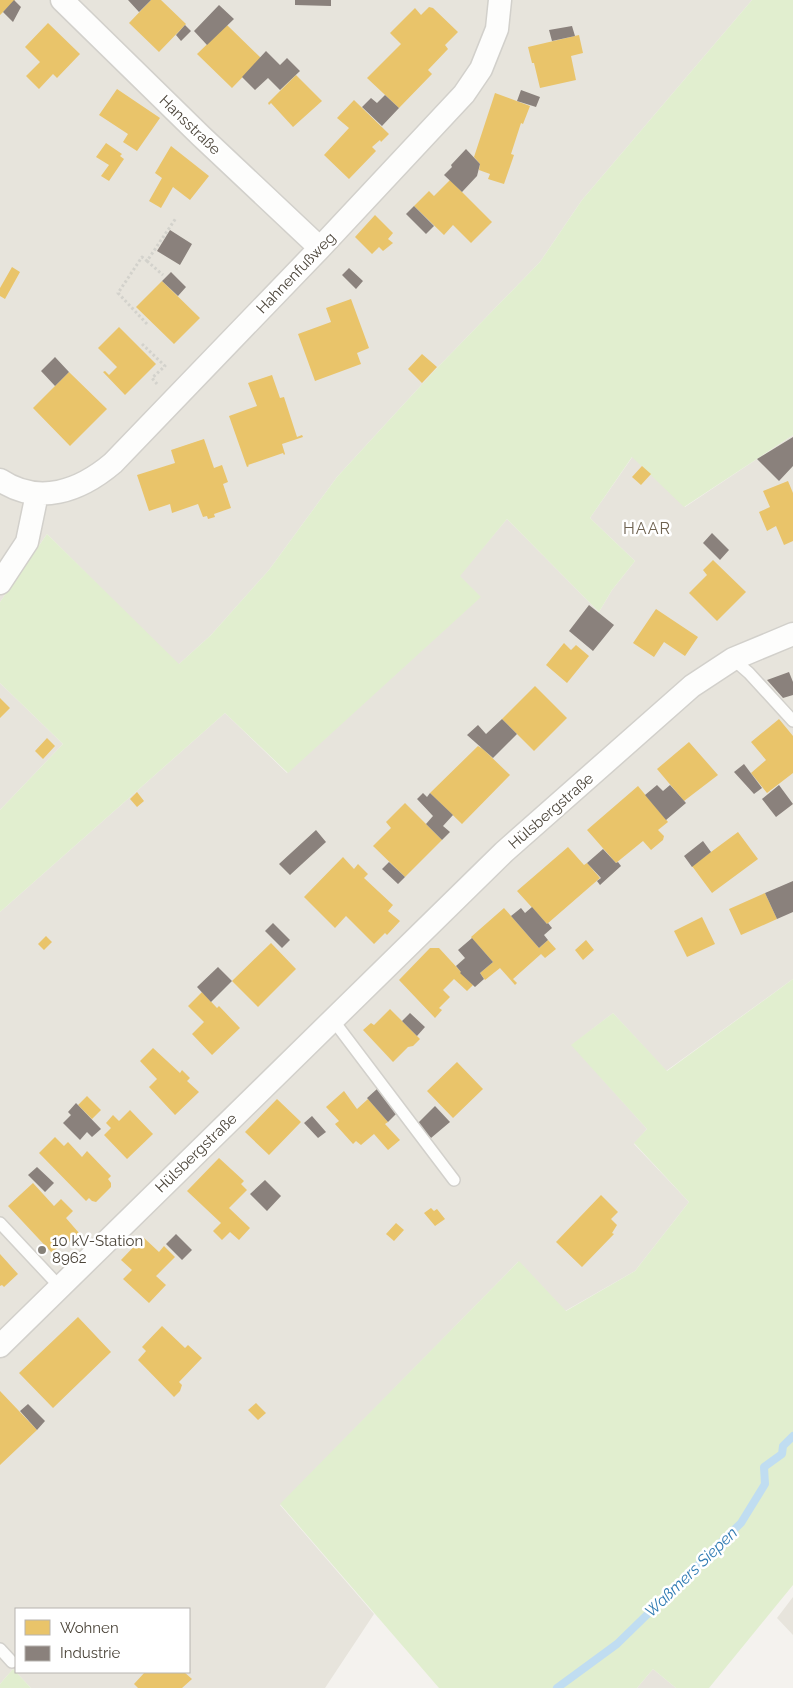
<svg xmlns="http://www.w3.org/2000/svg" width="793" height="1688" viewBox="0 0 793 1688" font-family="Raleway,sans-serif">
	<style>
		.residential { fill: #e7e4dc; fill-rule: evenodd }
		.green { fill: #e1eecf }
		.homes { fill: #e9c46a }
		.industry { fill: #8a817c }
		.lines { fill: none; stroke-linecap: round; stroke-linejoin: round }
		.stream { stroke: #c0ddf1; stroke-width: 8 }
		.lane-casing { stroke: #d2d0cb; stroke-width: 14 }
		.street-casing { stroke: #d2d0cb; stroke-width: 25 }
		.path { stroke: #d3d2cc; stroke-width: 3; stroke-dasharray: 2.5 2.5; stroke-linecap: butt }
		.lane { stroke: #fdfdfc; stroke-width: 11 }
		.street { stroke: #fdfdfc; stroke-width: 22 }
		.poi-dot { fill: #868178; stroke: #fff; stroke-width: 2 }
		.labels { text-anchor: middle; dominant-baseline: central; stroke-width: 5; stroke-linejoin: round; paint-order: stroke }
		.street-label { font-size: 15px; fill: #4b4439; stroke: #fff }
		.poi-label { font-size: 15px; fill: #4b4439; stroke: #fff; text-anchor: start }
		.neighbourhood-label { font-size: 16px; letter-spacing: 1px; fill: #6e6250; stroke: #fff }
		.water-label { font-size: 16px; font-style: italic; fill: #2e7ab2; stroke: #fff }
	</style>
	<rect width="100%" height="100%" fill="#f4f2ee"/>
	<path class="residential" d="M0 0H752L582 200 540 262 437 368 337 477 269 570 211 635 178 665 47 534 0 602Z
		M793 435V979L666 1071 613 1013 572 1045 647 1129 634 1144 689 1202 635 1271 565 1311 518 1262 280 1505 374 1614 325 1688H31L13 1669 0 1684V912L225 713 287 773 480 597 459 576 507 519 599 612 612 590 635 561 590 518 633 456 685 507ZM16 1609H189V1672H16Z
		M0 683 63 744 0 810Z
		M793 1597V1635L777 1618Z
		M653 1669 676 1688H637Z"/>
	<path class="green" d="M752 0H793V435L684 507 632 457 590 518 635 561 612 590 599 612 507 519 460 576 481 597 288 773 225 713 0 912V810L63 744 0 683V602L47 534 179 664 211 635 269 570 337 477 437 368 540 262 582 200Z
		M793 979V1585L709 1688H676L653 1669 637 1688H439L280 1504 519 1261 566 1311 635 1271 689 1202 634 1143 647 1129 571 1045 613 1013 667 1071Z
		M13 1669 31 1688H0V1684Z"/>
	<path class="homes" d="M0 0H15L0 15Z
		M151 0H161L186 24 159 52 129 23Z
		M429 7 433 8 458 32 445 45 448 49 428 70 432 74 399 108 367 78 401 44 390 33 415 8 421 15Z
		M48 23 80 54 57 78 53 74 39 89 26 76 40 62 25 47Z
		M227 25 261 58 232 88 197 54Z
		M579 35 583 53 571 56 576 80 540 88 534 63H532L528 47Z
		M296 75 322 101 293 127 271 103 269 105 268 103Z
		M117 89 160 118 137 151 123 142 128 134 99 115Z
		M495 93 530 106 523 124 521 123 511 154 514 155 504 184 488 179 490 174 479 170 480 164 474 157Z
		M354 100 389 134 381 142 380 140 372 147 376 151 349 179 324 155 349 128 337 118Z
		M106 143 122 154 120 156 124 159 109 181 101 176 109 165 96 157Z
		M171 146 209 176 190 200 173 187 161 208 149 201 162 178 155 173Z
		M450 180 492 222 471 243 453 225 444 235 414 206 429 191 434 196Z
		M375 215 393 233 388 239 393 243 383 251 379 247 372 254 355 237Z
		M12 267 20 272 5 299 0 296V288Z
		M162 281 200 318 174 344 136 307Z
		M351 299 369 348 357 353 361 364 315 381 298 334 331 322 326 308Z
		M119 327 156 364 125 395 103 372 105 371 109 375 117 367 98 348Z
		M422 354 437 367 422 383 408 369Z
		M69 372 107 409 70 446 33 408Z
		M272 375 280 398 284 397 297 437 302 435 303 437 282 444 285 454 284 455 283 453 248 465 249 466 247 467 229 416 257 406 248 383Z
		M204 439 214 468 222 465 228 482 223 484 231 508 214 514 215 517 208 519 207 516 203 517 198 504 172 513 170 504 149 511 137 475 175 463 171 450Z
		M642 466 651 474 641 485 632 477Z
		M788 481 793 493V541L784 545 776 526 767 531 759 512 770 507 763 491Z
		M713 560 746 592 717 621 689 593 707 575 703 570Z
		M656 609 698 637 685 656 664 642 654 657 633 643Z
		M564 643 571 650 576 645 589 656 567 683 546 665Z
		M535 686 567 718 534 751 502 719Z
		M0 698 10 708 0 718Z
		M779 719 793 736V773L767 793 751 773 766 760 751 742Z
		M47 738 55 746 43 759 35 751Z
		M689 742 718 775 684 801 657 769Z
		M478 746 483 749 510 775 462 824 430 793Z
		M638 786 668 822 658 830 664 836 663 840 651 850 643 841 616 863 587 830Z
		M137 792 144 801 137 807 130 799Z
		M405 803 442 840 405 877 373 846 391 828 386 822Z
		M738 832 758 859 712 893 692 866Z
		M568 847 584 865 587 863 600 878 547 924 517 891Z
		M343 857 354 869 358 864 368 874 364 878 393 905 388 911 400 921 387 935 385 933 374 944 346 916 335 928 304 897Z
		M765 893 777 919 741 935 729 909Z
		M504 908 539 948 548 940 556 949 545 958 541 954 513 979 517 983 515 985 500 968 485 980 480 973 493 962 471 937Z
		M702 917 715 944 687 957 674 931Z
		M46 936 52 942 44 950 38 944Z
		M586 940 594 950 583 960 575 950Z
		M271 943 296 969 258 1007 232 981Z
		M430 948H439L473 985 467 991 454 979 443 990 450 997 439 1008 442 1010 435 1018 399 980Z
		M202 992 217 1008 219 1006 240 1028 212 1055 192 1034 204 1022 188 1006Z
		M390 1009 420 1039 413 1046 408 1047 393 1062 363 1030 371 1023 374 1025Z
		M153 1048 180 1073 182 1070 190 1078 187 1081 199 1092 175 1115 149 1087 157 1079 140 1061Z
		M457 1062 483 1089 453 1118 427 1091Z
		M344 1091 357 1109 368 1099 388 1122 385 1124 400 1140 388 1150 374 1134 361 1145 356 1141 353 1144 335 1124 339 1121 326 1107Z
		M87 1096 101 1110 92 1119 78 1105Z
		M277 1099 301 1122 269 1155 245 1132Z
		M130 1110 153 1134 127 1159 104 1135 111 1128 106 1123 113 1115 119 1121Z
		M55 1137 64 1146 68 1142 82 1157 87 1151 111 1176 108 1179 111 1183V1187L96 1202 92 1201 89 1198 86 1201 39 1153Z
		M219 1158 244 1181 241 1184 247 1190 229 1208 250 1228 239 1240 230 1232 222 1240 213 1231 221 1223 187 1191Z
		M33 1183 54 1206 61 1199 73 1211 66 1218 79 1233 65 1246 63 1243 52 1253 8 1206Z
		M601 1195 618 1212 611 1219 617 1225 612 1233 614 1234 582 1267 556 1242Z
		M431 1208 434 1211 437 1209 445 1219 435 1226 424 1213Z
		M396 1223 404 1230 394 1241 386 1234Z
		M143 1237 159 1252 164 1246 175 1257 156 1276 166 1285 149 1303 123 1279 132 1270 121 1260Z
		M0 1254 18 1274 4 1287 2 1285 0 1286Z
		M78 1317 111 1352 53 1408 19 1373Z
		M162 1326 185 1348 188 1345 202 1358 179 1382 182 1385 180 1391 174 1397 138 1360 146 1351 142 1347Z
		M0 1391 37 1430 0 1465Z
		M256 1403 266 1413 258 1420 248 1410Z
		M145 1672H184L192 1679 182 1688H138L134 1684Z"/>
	<path class="industry" d="M14 0 21 7 13 22 3 12Z
		M128 0H151L139 12Z
		M295 0H331V6L295 5Z
		M219 5 234 19 207 45 194 31Z
		M185 25 191 31 181 41 176 35Z
		M572 26 575 36 552 41 549 30Z
		M266 51 280 65 287 58 300 71 280 90 268 78 255 90 242 77Z
		M521 90 540 97 536 107 517 101Z
		M385 95 399 108 382 126 362 107 371 98 377 103Z
		M466 149 480 164 477 176 462 192 444 175 452 167 451 165Z
		M414 206 434 226 426 234 406 214Z
		M170 230 192 244 180 265 157 251Z
		M349 268 363 281 356 289 342 275Z
		M171 272 186 287 178 296 162 281Z
		M55 357 69 372 55 386 41 371Z
		M793 437V466L779 481 757 459Z
		M712 533 729 550 720 560 703 543Z
		M589 605 614 625 593 651 569 631Z
		M789 672 793 682V695L783 698 767 680Z
		M502 719 517 734 493 758 467 735 478 725 486 734Z
		M744 764 762 788 754 794 734 772Z
		M657 785 663 791 670 785 686 803 666 820 645 795Z
		M779 785 793 804 776 817 762 799Z
		M423 793 427 797 430 793 453 815 443 826 450 832 442 840 426 824 433 816 417 799Z
		M316 830 326 842 290 875 279 864Z
		M703 841 711 852 692 867 684 856Z
		M603 849 616 863 618 862 621 866 600 885 597 881 601 878 587 863Z
		M389 862 405 877 398 884 382 869Z
		M793 881V912L777 919 765 893Z
		M532 907 547 924 548 923 552 928 544 935 548 940 539 948 511 916 521 908 525 913Z
		M273 923 290 940 282 948 265 931Z
		M472 938 493 962 480 973 484 979 475 987 460 973 461 972 456 966 465 958 458 950Z
		M218 967 232 981 211 1002 197 987Z
		M410 1013 425 1027 417 1036 402 1021Z
		M377 1089 396 1114 388 1122 367 1098Z
		M76 1103 101 1129 92 1137 87 1132 80 1140 63 1123 71 1115 68 1112Z
		M435 1106 450 1122 431 1138 417 1124Z
		M312 1116 326 1132 318 1138 304 1123Z
		M37 1167 54 1183 45 1192 28 1175Z
		M265 1180 281 1196 267 1211 250 1194Z
		M176 1234 192 1250 182 1260 166 1244Z
		M28 1404 45 1421 37 1430 20 1411Z"/>
	<g class="lines">
		<path class="stream" d="M557 1688 617 1644 741 1523 765 1484 764 1467 782 1454 783 1446 793 1436"/>
		<defs>
			<path id="lane" d="M733 659 749 673 793 721
				M333 1020 454 1180
				M0 1223 60 1287
				M0 1649 12 1662"/>
			<path id="street" d="M62 0 201 136 320 248
				M0 480C39 506 80 491 113 463L320 248 464 94 481 69 497 29 500 0
				M0 583 27 542 37 494
				M0 1346 504 852 692 686 733 659 793 634"/>
		</defs>
		<use href="#lane" class="lane-casing"/>
		<use href="#street" class="street-casing"/>
		<path class="path" d="M147 261 163 275
			M147 324 118 293 142 257 147 261 176 218
			M142 344 165 366 152 378 157 384"/>
		<use href="#lane" class="lane"/>
		<use href="#street" class="street"/>
	</g>
	<circle class="poi-dot" cx="42" cy="1250" r="5"/>
	<g class="labels">
		<g class="street-label">
			<text transform="translate(190 125) rotate(44)">Hansstraße</text>
			<text transform="translate(296 273) rotate(-46)">Hahnenfußweg</text>
			<text transform="translate(551 811) rotate(-41)">Hülsbergstraße</text>
			<text transform="translate(196 1153) rotate(-44)">Hülsbergstraße</text>
		</g>
		<g class="poi-label">
			<text x="52" y="1241">10 kV-Station<tspan x="52" dy="17">8962</tspan></text>
		</g>
		<g class="neighbourhood-label">
			<text x="647" y="528">HAAR</text>
		</g>
		<g class="water-label">
			<text transform="translate(691 1572) rotate(-44)">Waßmers Siepen</text>
		</g>
	</g>
	<rect x="15" y="1608" width="175" height="65" fill="#ffffff" stroke="#b7b4b0"/>
	<rect x="25" y="1620" width="25" height="15" fill="#e9c46a" stroke="#b7b4b0"/>
	<text x="60" y="1633" font-size="15" fill="#4b4439">Wohnen</text>
	<rect x="25" y="1646" width="25" height="15" fill="#8a817c" stroke="#b7b4b0"/>
	<text x="60" y="1658" font-size="15" fill="#4b4439">Industrie</text>
</svg>
